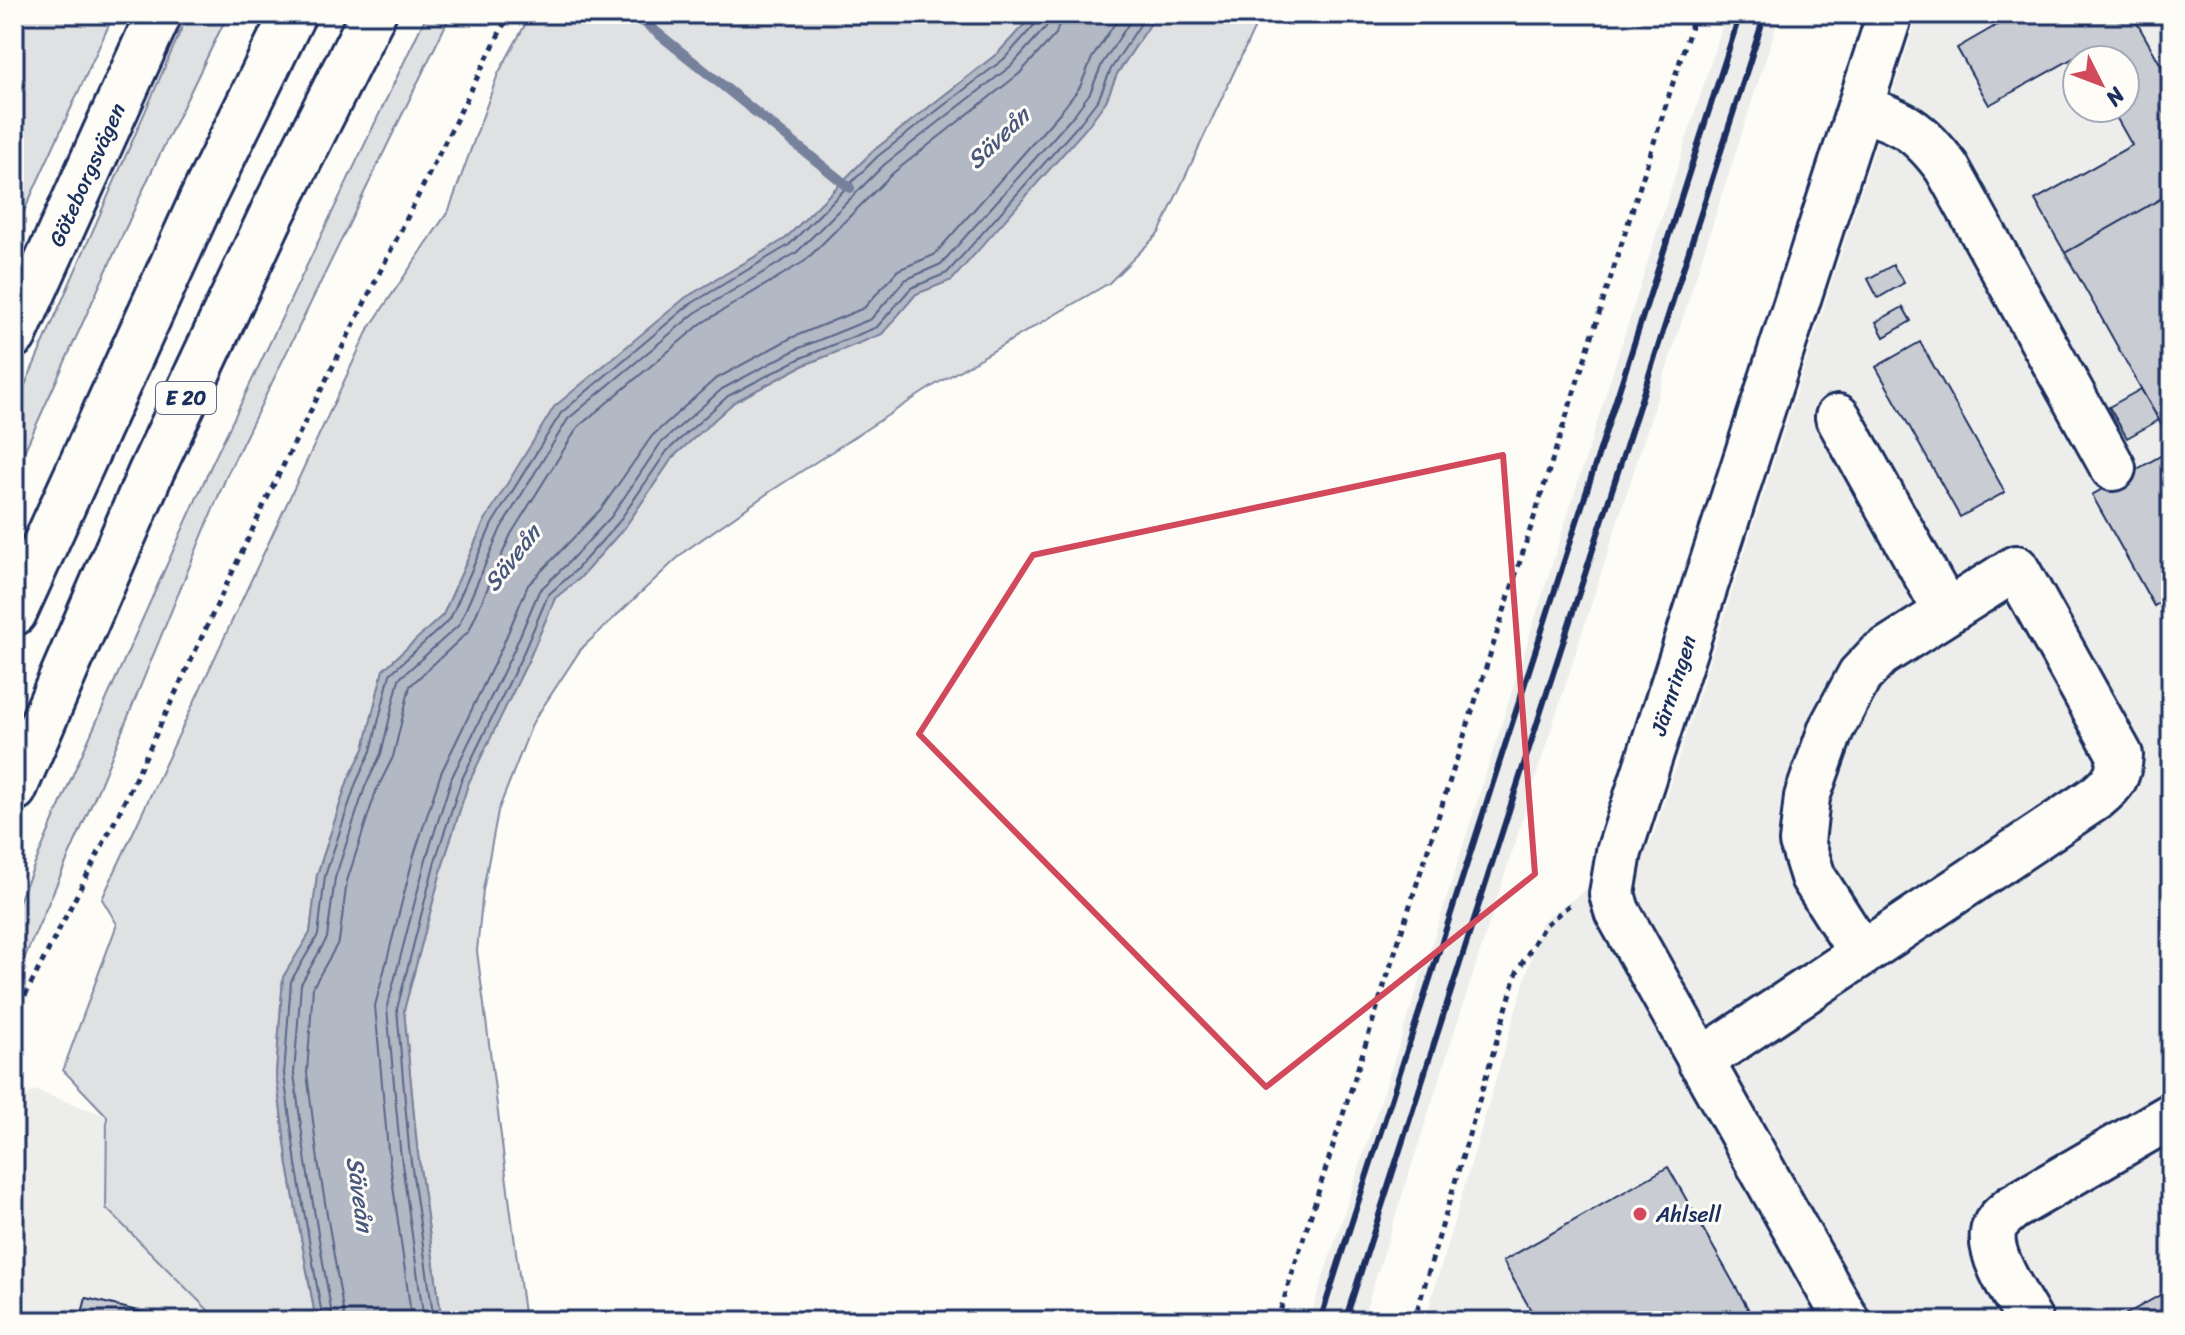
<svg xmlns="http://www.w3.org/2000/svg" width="2185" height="1335" viewBox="0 0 2185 1335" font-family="Sriracha,sans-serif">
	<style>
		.built { fill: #edeeec; fill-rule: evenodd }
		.green { fill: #e0e1e3; stroke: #7e88a0; stroke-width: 2 }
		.water { fill: #b3b8c5; stroke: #76819c; stroke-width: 2 }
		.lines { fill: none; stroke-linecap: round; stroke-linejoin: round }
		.shore { stroke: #586687; stroke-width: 2 }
		.stream { stroke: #76819c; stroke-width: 10 }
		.building { fill: #c9ccd3; stroke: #1b2f5e; stroke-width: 2 }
		.minor-casing { stroke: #1b2f5e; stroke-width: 50 }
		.highway-casing { stroke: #1b2f5e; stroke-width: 50 }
		.path { stroke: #1b2f5e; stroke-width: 5; stroke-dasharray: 6 6; stroke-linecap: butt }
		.minor { stroke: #fdfcf7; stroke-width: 44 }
		.highway { stroke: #fdfcf7; stroke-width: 44 }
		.rail { stroke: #1b2f5e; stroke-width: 6 }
		.marked { fill: none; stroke: #d1495b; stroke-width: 6; stroke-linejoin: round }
		.poi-dot { fill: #d1495b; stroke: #fdfcf7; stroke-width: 3 }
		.labels { text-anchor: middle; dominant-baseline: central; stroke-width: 6; stroke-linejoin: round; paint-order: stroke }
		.shield { fill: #fdfcf7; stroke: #5f6c8c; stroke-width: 2 }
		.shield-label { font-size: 20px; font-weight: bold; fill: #1b2f5e }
		.street-label { font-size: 22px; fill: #1b2f5e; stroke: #fdfcf7 }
		.poi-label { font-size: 22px; fill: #1b2f5e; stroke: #fdfcf7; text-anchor: start }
		.water-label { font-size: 24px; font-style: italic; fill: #49587d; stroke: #fdfcf7 }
	</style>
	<rect width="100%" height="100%" fill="#fdfcf7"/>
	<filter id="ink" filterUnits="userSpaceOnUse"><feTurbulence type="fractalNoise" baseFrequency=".0125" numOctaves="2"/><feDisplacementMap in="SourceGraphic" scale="16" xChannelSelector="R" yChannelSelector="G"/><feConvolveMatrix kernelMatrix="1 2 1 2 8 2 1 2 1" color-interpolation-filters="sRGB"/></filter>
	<g filter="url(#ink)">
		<path class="built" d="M1726 14H1780L1362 1321H1309L1438 925Z
			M1918 14H2171V1321H1425L1542 921 1651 843ZM2077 60H2125V108H2077Z
			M34 1090 107 1116 106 1208 208 1310 205 1321H14V1106Z"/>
		<path class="green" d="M14 14H114L14 233Z
			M188 14H228L148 179 14 474V410Z
			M427 14H451L227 475 100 785 14 982V913L74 772 211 466Z
			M531 14H1034L998 53 873 151 785 239 685 298 485 520 443 615 383 670 364 749 348 780 317 875 310 933 283 977 276 1074 288 1165 316 1321H205L208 1310 106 1208 107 1116 63 1070 117 924 102 899 368 330 449 210 498 74Z
			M1157 14H1261L1159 233 1109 283 933 386 771 491 685 551 581 649 533 722 498 811 483 890 477 951 525 1321H442L417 1147 404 1010 443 864 468 784 529 659 555 598 580 578 625 527 673 457 734 402 804 365 882 334 916 294 952 280 1106 101 1117 74Z"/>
		<path class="water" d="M1034 14H1157L1117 74 1106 101 1086 128 952 280 916 294 882 334 804 365 734 402 673 457 625 527 580 578 555 598 529 659 468 784 443 864 404 1010 417 1147 442 1321H316L288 1165 276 1074 283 977 310 933 317 875 348 780 364 749 383 670 443 615 485 520 554 407 685 298 785 239 873 151 998 53Z"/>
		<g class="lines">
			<path class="shore" d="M323 1321 296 1164 284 1074 291 981 318 935 325 876 356 783 371 751 390 674 450 619 492 524 561 413 689 305 789 245 878 156 1004 59 1037 22 1040 14
				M333 1321 306 1163 294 1074 301 984 327 938 335 878 365 787 381 754 399 679 459 625 501 528 568 419 695 313 796 253 885 164 1011 66 1046 27 1050 14
				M345 1321 318 1161 307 1073 313 987 339 941 347 881 376 791 393 757 410 686 469 631 511 534 578 427 702 323 805 261 893 173 1019 74 1056 34 1062 14
				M412 1321 388 1150 375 1006 414 855 441 773 502 647 528 585 601 509 652 436 714 380 791 338 864 308 898 270 934 255 1063 109 1080 87 1092 58 1121 14
				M424 1321 400 1149 387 1008 426 859 452 777 513 652 539 591 567 564 611 517 660 444 722 389 797 349 871 319 905 280 941 264 1073 116 1090 93 1102 64 1135 14
				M434 1321 409 1148 397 1009 435 861 461 781 522 656 548 595 574 572 618 523 667 451 728 396 801 358 877 327 911 288 947 273 1080 123 1099 98 1111 69 1147 14"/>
			<path class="stream" d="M634 14 850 188"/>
		</g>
		<path class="building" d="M2016 14H2132L2171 83V193L2065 253 2035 200 2132 145 2111 108H2125V60H2084L2081 54 1989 105 1957 48Z
			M2171 193V442L2065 253Z
			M1893 265 1904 283 1878 298 1868 279Z
			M1903 307 1911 321 1884 337 1876 322Z
			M1920 342 2005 492 1960 517 1876 367Z
			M2141 389 2159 420 2127 438 2109 407Z
			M2171 450V596L2154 606 2092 495Z
			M1668 1167 1755 1321H1537L1503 1261Z
			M2171 1289V1321H2114Z
			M86 1298 177 1321H80Z
			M14 1310 30 1314 29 1321H14Z"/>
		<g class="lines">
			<defs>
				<g id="minor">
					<path d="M1860 108C1903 122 1919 130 1947 168L2113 468"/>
					<path id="s1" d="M14 335 159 14"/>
					<path d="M1838 417 1946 611"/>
					<path d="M1700 1061 1723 1046 2097 797C2113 784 2119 776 2120 755L2016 568 1879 655 1860 675 1831 729 1807 797 1802 842 1813 877 1862 954"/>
					<path id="s2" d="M1847 1321 1617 911 1612 894 1619 852 1890 14"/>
					<path d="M2030 1321C2018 1299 1989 1258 1993 1233 1994 1222 2004 1215 2012 1208L2171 1116"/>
				</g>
				<path id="highway" d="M14 613 205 193 293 14
					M14 789 151 472 273 212 373 14"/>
			</defs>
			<use href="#minor" class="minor-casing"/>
			<use href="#highway" class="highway-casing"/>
			<path class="path" d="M14 1017 118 815 273 486 509 14
				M1277 1321 1695 14
				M1414 1321 1517 972 1544 926 1573 902"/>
			<use href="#minor" class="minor"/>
			<use href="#highway" class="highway"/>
			<path class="rail" d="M1320 1321 1740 14
				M1345 1321 1765 14"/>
		</g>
	</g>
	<path class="marked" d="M1503 455 1535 874 1266 1087 919 734 1033 555Z"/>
	<circle class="poi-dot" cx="1640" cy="1214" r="8"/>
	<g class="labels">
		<rect class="shield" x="156" y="382" width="60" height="32" rx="6"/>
		<g class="shield-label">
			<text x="186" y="398">E 20</text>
		</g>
		<g class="street-label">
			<text stroke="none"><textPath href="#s1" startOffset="176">Göteborgsvägen</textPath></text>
			<text stroke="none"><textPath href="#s2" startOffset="706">Järnringen</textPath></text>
		</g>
		<g class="poi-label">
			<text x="1656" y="1214">Ahlsell</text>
		</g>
		<g class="water-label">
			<text transform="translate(998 138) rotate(-44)">Säveån</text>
			<text transform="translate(512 558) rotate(-52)">Säveån</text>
			<text transform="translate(360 1194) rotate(82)">Säveån</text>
		</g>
	</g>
	<rect width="2185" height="1335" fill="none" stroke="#fdfcf7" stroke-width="48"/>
	<rect x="24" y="24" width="2137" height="1287" fill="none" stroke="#1b2f5e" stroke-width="3" filter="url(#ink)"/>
	<g transform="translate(2101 84) rotate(132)"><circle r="38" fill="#fdfcf7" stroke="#a3aaba" stroke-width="2"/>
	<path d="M0-6L14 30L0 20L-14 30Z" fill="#d1495b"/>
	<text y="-12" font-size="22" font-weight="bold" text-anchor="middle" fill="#1b2f5e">N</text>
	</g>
</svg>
